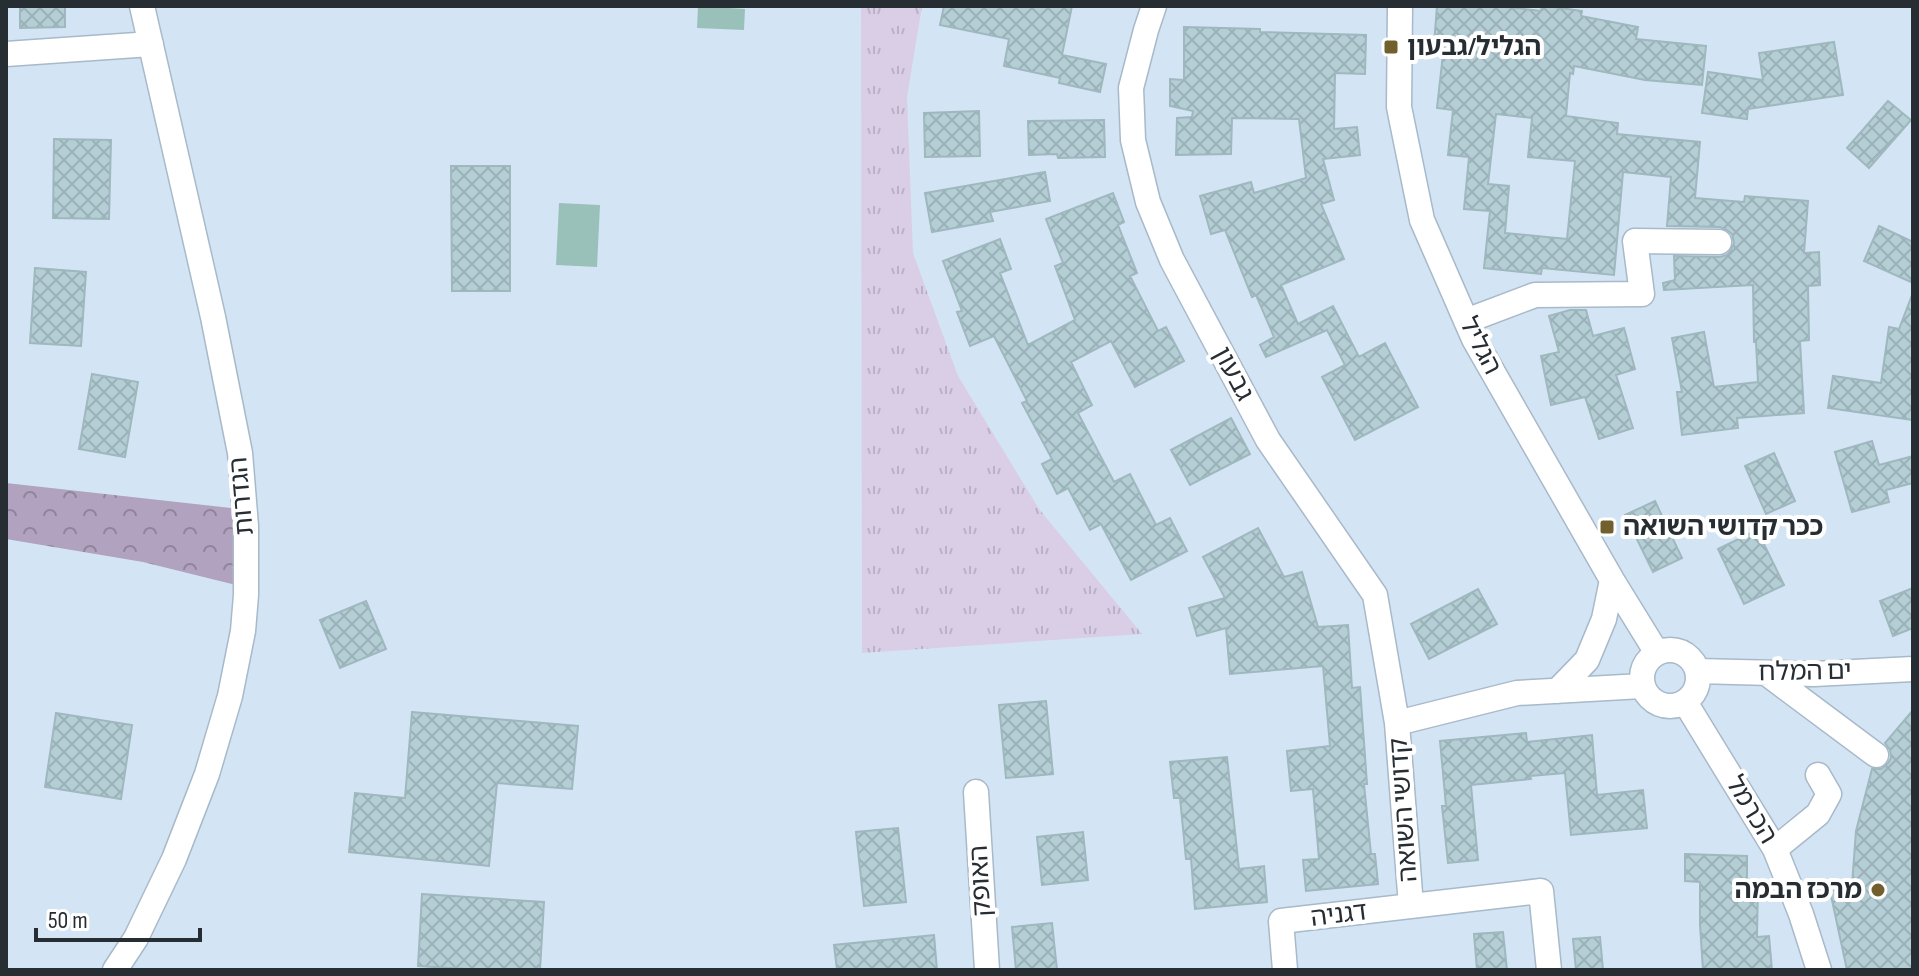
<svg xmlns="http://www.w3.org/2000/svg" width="1919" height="976" viewBox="0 0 1919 976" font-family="'Sofia Sans Condensed','Noto Sans Hebrew',sans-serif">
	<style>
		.forest { fill: url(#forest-crowns) }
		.park { fill: url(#park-tufts) }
		.water { fill: #99c1ba }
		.building { fill: url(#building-cross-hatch); stroke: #9eb8be; stroke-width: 2; fill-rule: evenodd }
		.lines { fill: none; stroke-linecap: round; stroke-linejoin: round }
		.minor-casing { stroke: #a8b9c9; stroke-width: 27 }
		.minor { stroke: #fff; stroke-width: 24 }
		.poi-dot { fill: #715f2d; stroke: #fff; stroke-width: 3 }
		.labels { text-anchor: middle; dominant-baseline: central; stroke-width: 8; stroke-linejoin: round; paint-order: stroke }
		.poi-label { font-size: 26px; font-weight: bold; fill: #262d33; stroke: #fff; text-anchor: start }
		.street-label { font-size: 26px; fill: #262d33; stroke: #fff }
	</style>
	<defs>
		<pattern id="forest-crowns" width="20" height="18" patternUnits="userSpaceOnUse" patternTransform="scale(2)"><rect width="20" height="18" fill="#b1a2bf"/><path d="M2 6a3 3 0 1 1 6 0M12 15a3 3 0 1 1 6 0" fill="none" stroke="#90849c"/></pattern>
		<pattern id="park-tufts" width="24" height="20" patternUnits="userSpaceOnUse" patternTransform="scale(2)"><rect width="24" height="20" fill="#dacee6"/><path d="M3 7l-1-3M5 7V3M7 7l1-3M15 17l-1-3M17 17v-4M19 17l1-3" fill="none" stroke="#bbb1c6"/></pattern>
		<pattern id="building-cross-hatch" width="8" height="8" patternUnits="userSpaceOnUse" patternTransform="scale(2)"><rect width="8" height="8" fill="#b4ced5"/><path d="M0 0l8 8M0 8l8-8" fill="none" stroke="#9bb1b7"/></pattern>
	</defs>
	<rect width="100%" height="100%" fill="#d3e5f5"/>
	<path class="forest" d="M6 483 240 509 248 588 143 562 6 539Z"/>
	<path class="park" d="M861 6H922L907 97 913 253 958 376 1039 509 1142 634 862 653Z"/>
	<path class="water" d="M698 6 745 9 744 30 697 28Z
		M559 203 600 205 597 267 556 265Z"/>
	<path class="building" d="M20 6H65V27L20 28Z
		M944 6H1072L1062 55 1106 64 1100 92 1059 83 1060 78 1004 66 1009 39 940 25Z
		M1437 6H1497L1541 11 1542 6H1547L1582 11 1581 16 1638 27 1636 39 1706 46 1702 85 1645 80 1574 66 1573 74 1570 73 1566 116 1618 123 1617 134 1700 142 1695 198 1744 202 1745 196 1808 201 1804 253 1819 252 1820 285 1808 286 1809 340 1800 341 1804 413 1737 418 1738 428 1682 435 1677 392H1682L1672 338 1704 332 1714 387 1758 382 1756 342H1754L1753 285 1664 290 1663 283 1675 280 1674 256 1720 257 1727 255 1731 250 1734 243 1732 234 1727 230 1720 227 1667 226 1671 177 1623 172 1614 275 1542 268 1541 274 1484 268 1490 211 1464 209 1469 157 1448 155 1453 110 1437 108 1444 45 1434 44ZM1496 114 1532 118 1528 157 1575 161 1567 239 1505 233 1509 186 1488 184Z
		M1184 27 1260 29V32L1366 35 1365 74 1335 73 1334 129 1357 127 1360 155 1323 159 1334 200 1321 204 1344 259 1281 285 1298 324 1333 306 1359 357 1385 343 1418 407 1355 440 1322 377 1345 365 1327 330 1266 357 1260 345 1274 337 1256 295 1252 297 1225 230 1211 234 1200 196 1251 182 1254 193 1306 178 1299 119 1232 118 1231 154 1176 155 1177 118 1192 117 1193 111 1170 106V79L1184 80Z
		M1834 42 1843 95 1748 109 1747 119 1702 113 1708 72 1763 80 1759 53Z
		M1888 101 1911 120 1869 168 1847 148Z
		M979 111 980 156 925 157 924 113Z
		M1104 120 1105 157 1058 158 1057 154 1029 155 1028 121Z
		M54 139 111 140 109 219 53 218Z
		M451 166H510V291H452Z
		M1045 172 1050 201 990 212 993 221 932 232 925 193Z
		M1113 193 1124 222 1118 225 1137 273 1130 276 1158 331 1166 327 1184 361 1135 387 1111 341 1071 362 1092 405 1078 413 1114 482 1130 474 1156 525 1170 518 1187 551 1131 580 1101 524 1090 530 1068 488 1057 494 1042 464 1052 459 1022 403 1027 401 994 336 970 346 957 312 962 311 943 261 1000 239 1011 269 1000 273 1028 345 1075 320 1055 266 1063 263 1046 219Z
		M1879 226 1913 242V283L1864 261Z
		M35 268 86 272 81 346 30 343Z
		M1912 295 1913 420 1828 408 1833 376 1881 383 1889 327 1899 329Z
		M1570 310H1586L1593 336 1624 328 1635 369 1616 375 1633 428 1599 439 1585 397 1551 405 1541 356 1559 352 1549 316Z
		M92 374 138 382 125 457 79 449Z
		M1231 418 1250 454 1190 485 1171 450Z
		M1872 441 1879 465 1913 456V483L1886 490 1889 502 1852 512 1835 452Z
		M1774 453 1795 501 1766 514 1745 466Z
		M1655 501 1682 558 1653 572 1625 515Z
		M1258 528 1284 577 1302 572 1318 627 1348 625 1352 688 1360 687 1367 784H1364L1371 854H1375L1378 884 1306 891 1303 860 1319 859 1313 789 1291 791 1287 751 1330 746 1323 666 1230 674 1226 628 1197 636 1189 608 1225 598 1203 557Z
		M1757 530 1784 585 1744 604 1718 549Z
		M1913 588V628L1893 636 1880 601Z
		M1478 589 1497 624 1429 659 1411 624Z
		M366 601 386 649 340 668 320 620Z
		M1046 701 1053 774 1006 778 999 705Z
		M1913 710V970H1847L1830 891 1852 885 1856 831 1872 769H1881L1888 763 1891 758 1890 750 1885 743Z
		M412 712 578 726 572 789 497 783 489 866 349 852 355 793 405 798Z
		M56 713 132 725 121 799 45 787Z
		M1526 733 1527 742 1592 735 1597 795 1643 790 1647 828 1571 835 1565 773 1530 776 1531 779 1471 785 1478 860 1448 863 1442 806H1446L1440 741Z
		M1227 757 1239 869 1264 866 1267 902 1195 909 1191 859H1186L1180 798H1174L1170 762Z
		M898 828 906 902 864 906 856 832Z
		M1083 832 1088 880 1042 885 1037 837Z
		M1685 854 1747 856V886H1758L1757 937 1769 936 1772 970H1703L1700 925V882L1685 881Z
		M422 894 544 902 540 970H482L418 966Z
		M1052 923 1057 970H1016L1012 927Z
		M1503 932 1507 970H1477L1474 934Z
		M934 935 937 970H837L834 945Z
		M1600 937 1603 970H1576L1573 939Z"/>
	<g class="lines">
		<defs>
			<path id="minor" d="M1154 6 1146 30 1131 88 1133 140 1148 202 1172 260 1268 440 1375 595 1397 723
				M1400 6 1399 107 1422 220 1474 339 1612 580 1657 653
				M6 54 151 44
				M1466 321 1535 295 1642 294 1635 241 1719 242
				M1642 678a28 28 0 1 1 56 0a28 28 0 1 1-56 0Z
				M1697 671 1814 674 1913 669
				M1766 673 1876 755
				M1557 691 1587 660 1604 619 1612 580
				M1685 702 1775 849 1801 914 1819 970
				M976 792 987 970
				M1775 849 1818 814 1829 794 1818 775
				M1411 906 1397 723 1517 693 1642 686
				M115 970 136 938 174 859 207 774 230 696 243 631 246 595V526L240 453 213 317 142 6
				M1285 970 1281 921 1541 891 1549 970"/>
		</defs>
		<use href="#minor" class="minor-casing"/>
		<use href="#minor" class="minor"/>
	</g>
	<g class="poi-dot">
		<rect x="1383" y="39" width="16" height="16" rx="4"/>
		<rect x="1599" y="519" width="16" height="16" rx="4"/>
		<circle cx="1878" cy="890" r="8"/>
	</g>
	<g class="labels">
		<g class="poi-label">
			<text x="1407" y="47">הגליל/גבעון</text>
			<text x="1623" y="527">ככר קדושי השואה</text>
			<text x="1862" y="890" text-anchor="end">מרכז הבמה</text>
		</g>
		<g class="street-label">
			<text transform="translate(1480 346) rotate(63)">הגליל</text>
			<text transform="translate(1233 374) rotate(62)">גבעון</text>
			<text transform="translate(242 496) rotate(-95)">הגדרות</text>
			<text transform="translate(1805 672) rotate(-1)">ים המלח</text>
			<text transform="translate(1404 810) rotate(-94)">קדושי השואה</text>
			<text transform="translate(1751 810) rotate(59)">הכרמל</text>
			<text transform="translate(981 881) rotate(-93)">האופק</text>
			<text transform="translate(1339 915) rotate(-7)">דגניה</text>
		</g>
	</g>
	<rect width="1919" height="976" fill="none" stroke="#262d33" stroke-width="16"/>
	<path d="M36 928v12h164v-12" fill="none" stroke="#262d33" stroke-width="4"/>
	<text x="48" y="928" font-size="24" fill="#262d33" stroke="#ffffff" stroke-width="6" paint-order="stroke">50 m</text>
</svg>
